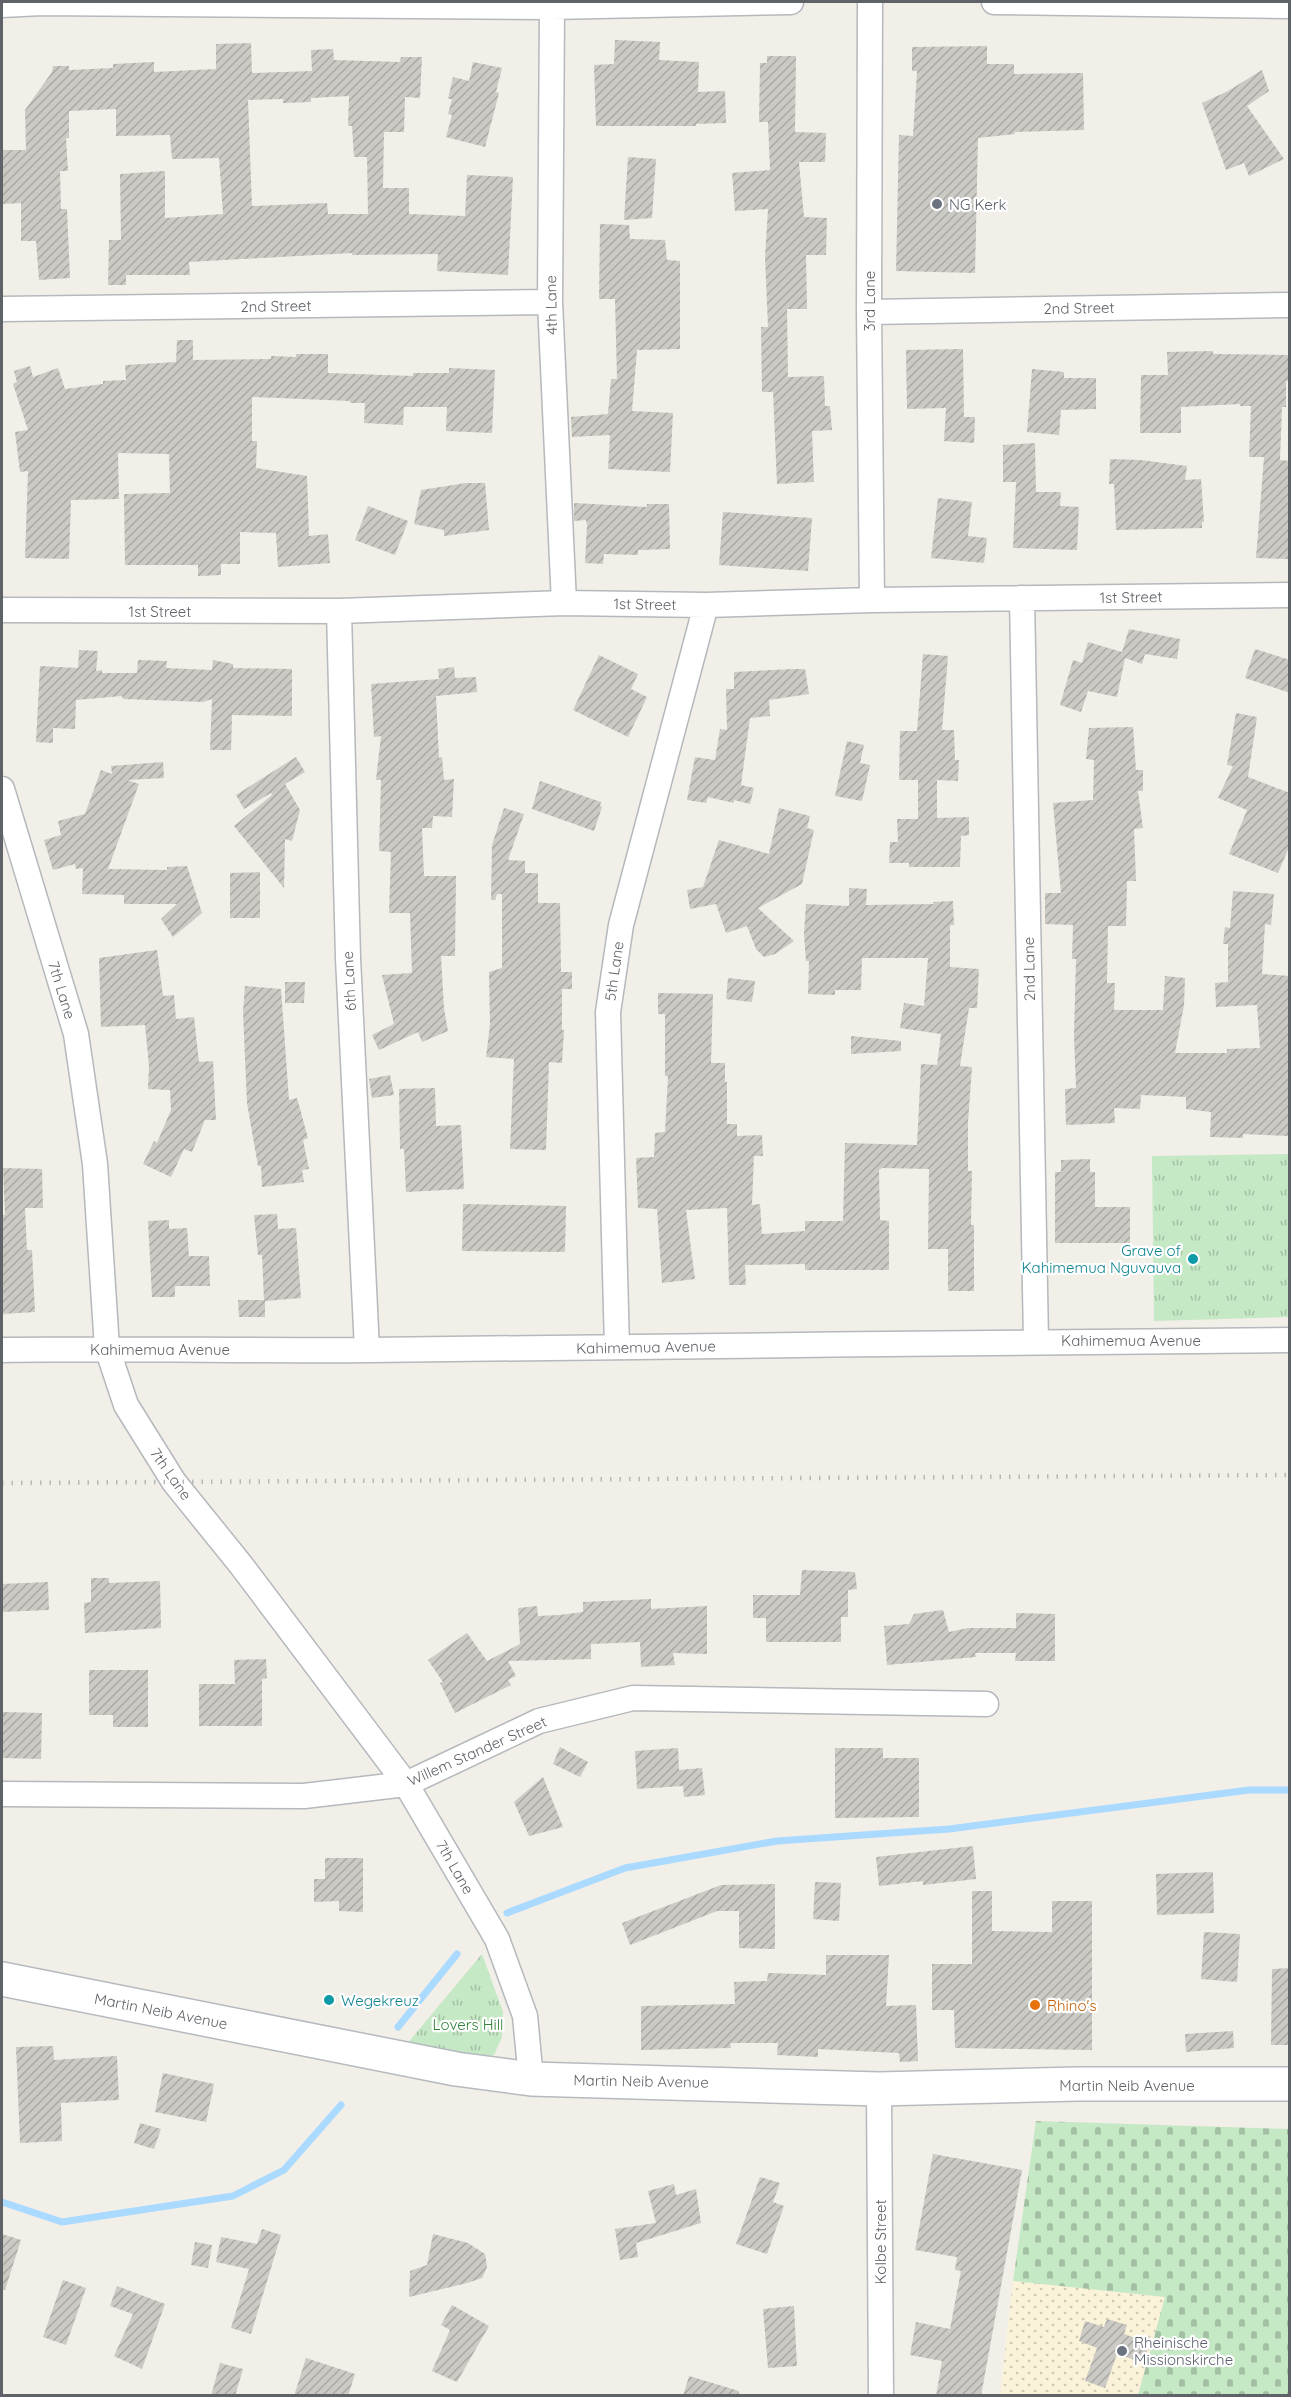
<svg xmlns="http://www.w3.org/2000/svg" width="1291" height="2397" viewBox="0 0 1291 2397" font-family="Quicksand,sans-serif">
	<style>
		.sand { fill: url(#sand-dots) }
		.cemetery { fill: url(#cemetery-stones) }
		.park { fill: url(#park-tufts) }
		.lines { fill: none; stroke-linecap: round; stroke-linejoin: round }
		.stream { stroke: #aadaff; stroke-width: 7 }
		.building { fill: url(#building-hatch); fill-rule: evenodd }
		.street-casing { stroke: #b5b8bc; stroke-width: 27 }
		.secondary-casing { stroke: #b6babf; stroke-width: 36 }
		.street { stroke: #fff; stroke-width: 24 }
		.secondary { stroke: #fff; stroke-width: 33 }
		.rail { stroke: #b6b7b8; stroke-width: 4.5; stroke-dasharray: 1.5 8; stroke-linecap: butt }
		.worship-dot { fill: #6b7280; stroke: #fff; stroke-width: 2 }
		.culture-dot { fill: #0f9aa8; stroke: #fff; stroke-width: 2 }
		.food-dot { fill: #e8710a; stroke: #fff; stroke-width: 2 }
		.labels { text-anchor: middle; dominant-baseline: central; stroke-width: 4.5; stroke-linejoin: round; paint-order: stroke }
		.worship-label { font-size: 15px; fill: #5b616d; stroke: #fff; text-anchor: start }
		.street-label { font-size: 15px; fill: #5f6368; stroke: #fff }
		.culture-label { font-size: 15px; fill: #0d838f; stroke: #fff; text-anchor: end }
		.food-label { font-size: 15px; fill: #c56008; stroke: #fff; text-anchor: start }
		.park-label { font-size: 15px; fill: #348238; stroke: #fff }
	</style>
	<defs>
		<pattern id="sand-dots" width="8" height="8" patternUnits="userSpaceOnUse" patternTransform="scale(1.5)"><rect width="8" height="8" fill="#fbf3d9"/><path d="M2 2h.1M6 6h.1" fill="none" stroke="#cec8b4" stroke-width="1.8" stroke-linecap="round"/></pattern>
		<pattern id="cemetery-stones" width="16" height="16" patternUnits="userSpaceOnUse" patternTransform="scale(1.5)"><rect width="16" height="16" fill="#c5e8c5"/><path d="M2 7V4a2 2 0 0 1 4 0v3zM10 15v-3a2 2 0 0 1 4 0v3z" fill="#a3c0a4"/></pattern>
		<pattern id="park-tufts" width="24" height="20" patternUnits="userSpaceOnUse" patternTransform="scale(1.5)"><rect width="24" height="20" fill="#c5e8c5"/><path d="M3 7l-1-3M5 7V3M7 7l1-3M15 17l-1-3M17 17v-4M19 17l1-3" fill="none" stroke="#a3c0a4"/></pattern>
		<pattern id="building-hatch" width="6" height="6" patternUnits="userSpaceOnUse" patternTransform="scale(1.5)"><rect width="6" height="6" fill="#cccac5"/><path d="M-1 1l2-2M0 6l6-6M5 7l2-2" fill="none" stroke="#a9a8a4"/></pattern>
	</defs>
	<rect width="100%" height="100%" fill="#f1efe8"/>
	<path class="sand" d="M1013 2281 1165 2297 1138 2395 1000 2396Z"/>
	<path class="cemetery" d="M1036 2121 1289 2129V2395H1138L1165 2297 1013 2281Z"/>
	<path class="park" d="M1289 1154V1317L1154 1321 1152 1156Z
		M482 1954 503 2012 502 2037 494 2055 478 2059 406 2045Z"/>
	<g class="lines">
		<path class="stream" d="M507 1913 625 1868 777 1841 949 1829 1249 1790H1290
			M398 2027 457 1954
			M2 2202 62 2222 233 2196 284 2170 341 2105"/>
	</g>
	<path class="building" d="M615 40 660 42 659 60 699 62 698 92 725 91 726 123 696 124V126H596L594 65 614 64Z
		M251 43 252 73 312 71 311 50 333 49 334 60 400 62 401 57H422L420 98 405 97 404 132H384L383 188H409V214L465 216 467 175 513 177 508 275 437 271 438 254 352 255V253L189 262 190 275H126V285H108L109 240H121L120 174 165 171V218L223 214 219 158 172 159 170 135 116 136V109L69 111V138H66L68 171H60L61 209H67L70 278 39 280 36 241H21V203L2 204V150H26L25 110 52 72 53 66H69V70L113 68V64L154 62V72L216 69V44ZM349 96 348 126H352L354 157H367L368 214H328L327 203 252 206 248 100 283 99V103L311 102V98Z
		M987 46V64H1014V74L1083 73 1084 130 1014 132 1015 134 978 138 975 273 896 271 899 135 913 136 917 71H912V47Z
		M767 56H796L795 132 826 133 825 162H799L804 217 827 218 826 255H806L807 309H787L788 377 824 376 825 406H830L832 430 812 431 814 482 777 484 773 392H762L761 327H768L765 257 768 209 735 211 732 173 770 170 768 122H759L760 63H767Z
		M473 62 502 68 496 92 499 93 485 147 446 137 452 115 448 114 452 99H448L453 77 469 81Z
		M1262 70 1269 91 1247 106 1284 159 1249 176 1244 163 1226 170 1202 103 1228 91Z
		M628 157 656 159 652 218 624 220Z
		M600 224 629 225 630 239 665 240 667 260 680 261V349L637 350 632 411 673 413 670 472 608 469 610 435 572 437 571 417 608 414 611 379H617L615 299H599Z
		M177 340H193V360L271 359V356L296 357V354H328V373L413 376V373H449V368L495 370 492 433 446 431 447 407H404L403 425 364 423 365 403H350V401L252 397V441H257L256 468 307 476 309 536 328 534 330 563 278 567 276 533 240 532V564H221V575L198 576V565H125L124 494 170 493 169 454 118 453 119 499 71 500 69 559 25 558 28 471 20 472 15 432 28 430 13 384 17 382 14 371 30 366 33 377 58 368 65 389 103 384V381L126 380 125 365 176 362Z
		M963 349 964 417H975L974 443 944 441 946 408 907 409 906 350Z
		M1213 351V354L1290 355V381H1286V407H1282L1280 460 1290 461V559L1256 558 1264 457H1249L1251 406H1240V404L1181 407V433H1140L1141 375H1168L1167 352Z
		M1032 369 1064 372V378H1096V409L1061 410 1059 435 1027 432Z
		M1035 443 1036 492H1061L1060 506 1079 507 1077 550 1013 548 1016 482H1003V445Z
		M1110 459 1140 460 1187 466 1185 480 1201 479 1204 522H1202V528L1116 530 1114 484H1109Z
		M466 483H485L489 530 444 536V530L414 524 421 490Z
		M938 498 972 502 968 536 987 538 984 563 931 558Z
		M574 503 647 507V504H669L670 549 638 550V555L604 554 603 564 585 563 587 525 586 520 574 521Z
		M368 506 408 521 395 555 355 540Z
		M723 512 812 518 808 571 719 565Z
		M1129 629 1180 639 1177 659 1145 654 1142 664 1125 658 1117 697 1088 691 1081 712 1060 705 1073 660 1082 663 1088 642 1122 652Z
		M1255 649 1290 660V693L1245 678Z
		M79 650 98 651 96 671 102 670V673H137L138 660 167 661 166 668 212 670 213 660 233 664V668L292 669V716L232 715 231 750H210L212 699 203 702 123 699 122 696 76 700 75 729 53 728V743L36 742 40 666 78 668Z
		M923 654 948 656 942 730H954L955 760H959L958 781 937 780V818L969 817V835L961 836 960 867H909V863H889L890 842H898L897 819H918V780H899L900 731H917Z
		M599 655 638 674 631 689 647 697 628 737 573 710Z
		M454 667 455 678 476 677 477 692 436 696 439 758 442 757 444 780 454 779 452 817 433 816 432 828H422L424 876H456L455 956H441L444 1009 448 1031 422 1042 418 1032 379 1050 372 1035 394 1024 382 975 412 973 410 913H389L391 852 379 851 381 780H376L381 736 374 737 371 684 439 679 438 669Z
		M794 669H805L809 694 769 700 770 716 750 718 741 785 754 788 750 804 734 800V803L708 797 706 803 687 800 695 757 715 760 720 729 727 730 726 689H734V672Z
		M1236 713 1257 717 1248 777 1290 793V845L1278 873 1229 854 1247 810 1218 798 1233 766 1227 765Z
		M1133 727 1136 770H1143V791H1138L1143 828 1134 829 1136 881H1127L1126 926H1108L1107 983H1115L1114 1010H1163L1165 976 1185 978 1184 1005 1175 1053H1227V1049L1260 1048 1257 1005 1216 1007 1215 983 1228 982V944H1223L1225 927 1230 928 1233 891 1274 894 1271 925 1265 924 1262 974 1289 976 1290 1136 1243 1134V1138L1210 1137 1211 1112 1186 1109V1097L1141 1095 1140 1109 1114 1108 1115 1123 1066 1125 1065 1089 1076 1088 1074 1036 1076 959H1072L1073 925 1045 924V893H1061L1053 803 1093 800 1094 760 1086 759 1089 728Z
		M847 741 864 745 860 763 870 765 862 801 835 796Z
		M296 757 305 772 285 784 300 810 292 841 285 839 284 888 234 826 272 795 271 793 244 809 236 795Z
		M163 762 164 778 127 780 139 784 108 869 167 870V867L187 866 202 913 173 937 161 919 177 904H124V895L82 894 83 868 76 869 75 864 53 870 44 840 61 835 58 821 85 814 101 770 112 774 111 766Z
		M540 781 601 802 600 806 602 807 594 831 532 809Z
		M504 808 524 814 508 860 525 861V873H538V903H560L561 972H572V989H562V1030H564L562 1063 549 1062 546 1150 510 1149 514 1059 486 1057 490 1025 489 972 502 968V894H497L495 900H491L492 845Z
		M779 808 810 816 807 828 814 830 802 884 758 908 794 941 775 954 764 957 756 949 747 926 726 933 716 904 690 909 687 890 703 887 719 840 769 854Z
		M260 872V918H230V873Z
		M849 888 867 889 866 905 934 904 933 902 953 901 954 925H950V967L979 969 977 1008H969L960 1066 972 1067 968 1122V1171H972L971 1225H974V1291H948V1249H928L929 1169 882 1168 879 1170 880 1220 889 1221V1270H805V1264L745 1265 746 1285H729L727 1208 686 1210 695 1279 662 1283 657 1209 638 1208 636 1158 654 1157 655 1133 665 1132 668 1076H665V1014H658V993L713 994 711 1063H725V1082H727V1124H737V1136L762 1135 763 1156H754L752 1205 760 1204 762 1234 805 1231V1221H843L845 1143 917 1145 921 1064 937 1065 941 1034 900 1028 904 1003 924 1006 928 958H862L861 990H835V995L808 994 809 961H806L804 934 806 904 849 906Z
		M157 950 163 996 174 995 176 1019 194 1017 199 1062 213 1061 216 1120H205L192 1152 184 1149 171 1177 143 1164 154 1141 157 1143 171 1110 170 1090 148 1089 149 1066 145 1025 101 1027 99 958Z
		M728 978 755 981 752 1002 726 999Z
		M285 982H305L304 1003H285Z
		M245 986 281 989 289 1100 297 1098 308 1138 303 1140 309 1169 302 1170 304 1182 262 1187 261 1166H258L247 1103 243 1012Z
		M851 1036 901 1041V1051L851 1054Z
		M390 1075 394 1095 372 1098 369 1079Z
		M435 1088 436 1126 461 1125 464 1189 406 1192 404 1149H400L399 1089Z
		M1090 1159V1172H1095V1207H1130V1243H1055V1172H1061V1160Z
		M3 1168 42 1169 43 1208H25L27 1250H32L35 1312 2 1314V1215H5Z
		M463 1204 566 1206 565 1252 462 1251Z
		M277 1214 278 1229 296 1228 301 1298 265 1301V1317H239L238 1300H264L262 1255H258L254 1215Z
		M169 1220V1229L187 1228 189 1256H209L210 1286H175V1297H152L148 1221Z
		M802 1570 855 1572 857 1589 848 1590V1617H841V1642H766V1618H753V1595H800Z
		M91 1578H109V1583L160 1581 161 1628 85 1633 84 1603 91 1602Z
		M48 1582 49 1610 2 1612V1584Z
		M651 1599V1609L707 1606V1654L673 1653 675 1665 641 1667 640 1642 591 1644V1659L508 1661 516 1676 508 1680 511 1685 455 1713 440 1683 443 1682 428 1660 467 1633 487 1661 520 1644 518 1608 537 1606 538 1616 559 1615 583 1612V1602Z
		M943 1610 949 1632 968 1628H1016V1613L1055 1614V1661H1015L1016 1653H975L976 1657 887 1665 884 1626 909 1624 914 1614Z
		M266 1659 267 1678 262 1679V1726H199V1684H235L234 1660Z
		M89 1670H148V1727H113V1715H89Z
		M2 1712 42 1713 41 1759 2 1758Z
		M560 1747 588 1762 580 1777 553 1764Z
		M678 1748 679 1770 702 1768 705 1795 684 1797 683 1786 637 1789 635 1751Z
		M835 1748H883V1758H919V1817L835 1818Z
		M543 1777 563 1827 529 1836 514 1802Z
		M973 1846 976 1879 923 1885V1881L879 1886 876 1857Z
		M325 1858H363V1912L339 1911V1901L314 1902V1879H325Z
		M1213 1872 1214 1913 1157 1915 1156 1874Z
		M815 1882 841 1883 839 1921 813 1919Z
		M775 1884V1949L739 1948V1911H717L630 1945 622 1923 721 1885Z
		M972 1891H992V1931L1052 1932V1901H1092V2050L955 2048 954 2010H932V1964H972Z
		M1204 1932 1240 1934 1237 1982 1201 1979Z
		M826 1955H889L886 2006 916 2005 918 2061 900 2062 899 2053 818 2049V2057L777 2055 778 2043H730L731 2048 641 2050V2006L735 2004 734 1982 767 1981 768 1973 826 1975Z
		M1290 1968V2045H1271L1272 1969Z
		M1233 2031 1234 2048 1186 2052 1185 2034Z
		M53 2046 54 2060 117 2056 119 2100 61 2103 62 2141 20 2143 16 2047Z
		M163 2073 214 2084 206 2122 155 2112Z
		M140 2123 161 2129 154 2149 134 2143Z
		M933 2154 1022 2170 981 2396H936L942 2361 910 2355 916 2322 950 2329 961 2271 955 2270 957 2257 915 2250Z
		M760 2177 780 2183 773 2202 784 2206 767 2254 736 2244Z
		M674 2184 676 2195 696 2189 701 2223 636 2243 638 2257 620 2260 615 2229 656 2223 648 2191Z
		M262 2229 281 2235 251 2334 231 2328 249 2269 216 2262 221 2237 257 2244Z
		M2 2234 21 2240 5 2290H2Z
		M433 2234 468 2243 485 2254 487 2267 482 2278 467 2283 409 2297 410 2271 427 2265Z
		M195 2242 212 2245 208 2268 191 2265Z
		M63 2280 86 2288 66 2345 43 2337Z
		M117 2286 165 2304 142 2369 114 2356 133 2314 110 2306Z
		M452 2305 489 2326 457 2382 432 2371 450 2330 441 2325Z
		M794 2306 797 2366 768 2368 763 2309Z
		M1107 2319 1127 2325 1124 2334 1150 2343 1143 2363 1117 2354 1105 2388 1085 2381 1097 2348 1079 2341 1085 2321 1104 2327Z
		M306 2358 355 2374 348 2396H294Z
		M220 2363 243 2369 235 2396H211Z
		M689 2376 739 2391V2396H683Z"/>
	<g class="lines">
		<defs>
			<path id="street" d="M870 2 869 312 872 600
				M994 2 1290 6
				M2 5 41 3 552 7 791 2
				M552 7 550 302 564 603
				M2 309 550 302
				M869 312 1290 305
				M1022 598 1036 1341
				M2 610 339 611 564 603 706 605 872 600 1290 595
				M339 611 348 958 367 1350
				M2 789 76 1034 95 1164 107 1348 126 1405 174 1482 241 1565 406 1784 497 1939 525 2016 531 2079
				M617 1347 608 1012 621 925 706 605
				M2 1350C125 1348 247 1351 370 1350 677 1348 983 1341 1290 1340
				M2 1794 304 1796 406 1784 539 1721 633 1698 986 1704
				M879 2089 881 2396"/>
			<path id="secondary" d="M2 1979 456 2069 531 2079 879 2089 1078 2084H1290"/>
		</defs>
		<use href="#street" class="street-casing"/>
		<use href="#secondary" class="secondary-casing"/>
		<use href="#street" class="street"/>
		<use href="#secondary" class="secondary"/>
		<path class="rail" d="M2 1483 1290 1475"/>
	</g>
	<g class="worship-dot">
		<circle cx="937" cy="204" r="6"/>
		<circle cx="1122" cy="2351" r="6"/>
	</g>
	<g class="culture-dot">
		<circle cx="1193" cy="1259" r="6"/>
		<circle cx="329" cy="2000" r="6"/>
	</g>
	<circle class="food-dot" cx="1035" cy="2005" r="6"/>
	<g class="labels">
		<g class="worship-label">
			<text x="949" y="204">NG Kerk</text>
			<text x="1134" y="2342">Rheinische<tspan x="1134" dy="17">Missionskirche</tspan></text>
		</g>
		<g class="street-label">
			<text transform="translate(869 301) rotate(-90)">3rd Lane</text>
			<text transform="translate(551 305) rotate(-91)">4th Lane</text>
			<text transform="translate(276 306) rotate(-1)">2nd Street</text>
			<text transform="translate(1079 308) rotate(-1)">2nd Street</text>
			<text transform="translate(1131 597) rotate(-1)">1st Street</text>
			<text transform="translate(645 604) rotate(1)">1st Street</text>
			<text x="160" y="611">1st Street</text>
			<text transform="translate(1029 969) rotate(-91)">2nd Lane</text>
			<text transform="translate(614 971) rotate(-82)">5th Lane</text>
			<text transform="translate(349 981) rotate(-93)">6th Lane</text>
			<text transform="translate(62 990) rotate(73)">7th Lane</text>
			<text x="1131" y="1340">Kahimemua Avenue</text>
			<text transform="translate(646 1347) rotate(-1)">Kahimemua Avenue</text>
			<text x="160" y="1349">Kahimemua Avenue</text>
			<text transform="translate(171 1474) rotate(55)">7th Lane</text>
			<text transform="translate(477 1751) rotate(-24)">Willem Stander Street</text>
			<text transform="translate(455 1867) rotate(60)">7th Lane</text>
			<text transform="translate(161 2011) rotate(11)">Martin Neib Avenue</text>
			<text transform="translate(641 2081) rotate(1)">Martin Neib Avenue</text>
			<text x="1127" y="2085">Martin Neib Avenue</text>
			<text transform="translate(880 2242) rotate(-90)">Kolbe Street</text>
		</g>
		<g class="culture-label">
			<text x="1181" y="1250">Grave of<tspan x="1181" dy="17">Kahimemua Nguvauva</tspan></text>
			<text x="341" y="2000" text-anchor="start">Wegekreuz</text>
		</g>
		<g class="food-label">
			<text x="1047" y="2005">Rhino's</text>
		</g>
		<g class="park-label">
			<text x="468" y="2024">Lovers Hill</text>
		</g>
	</g>
	<rect width="1291" height="2397" fill="none" stroke="#5f6368" stroke-width="6"/>
</svg>
